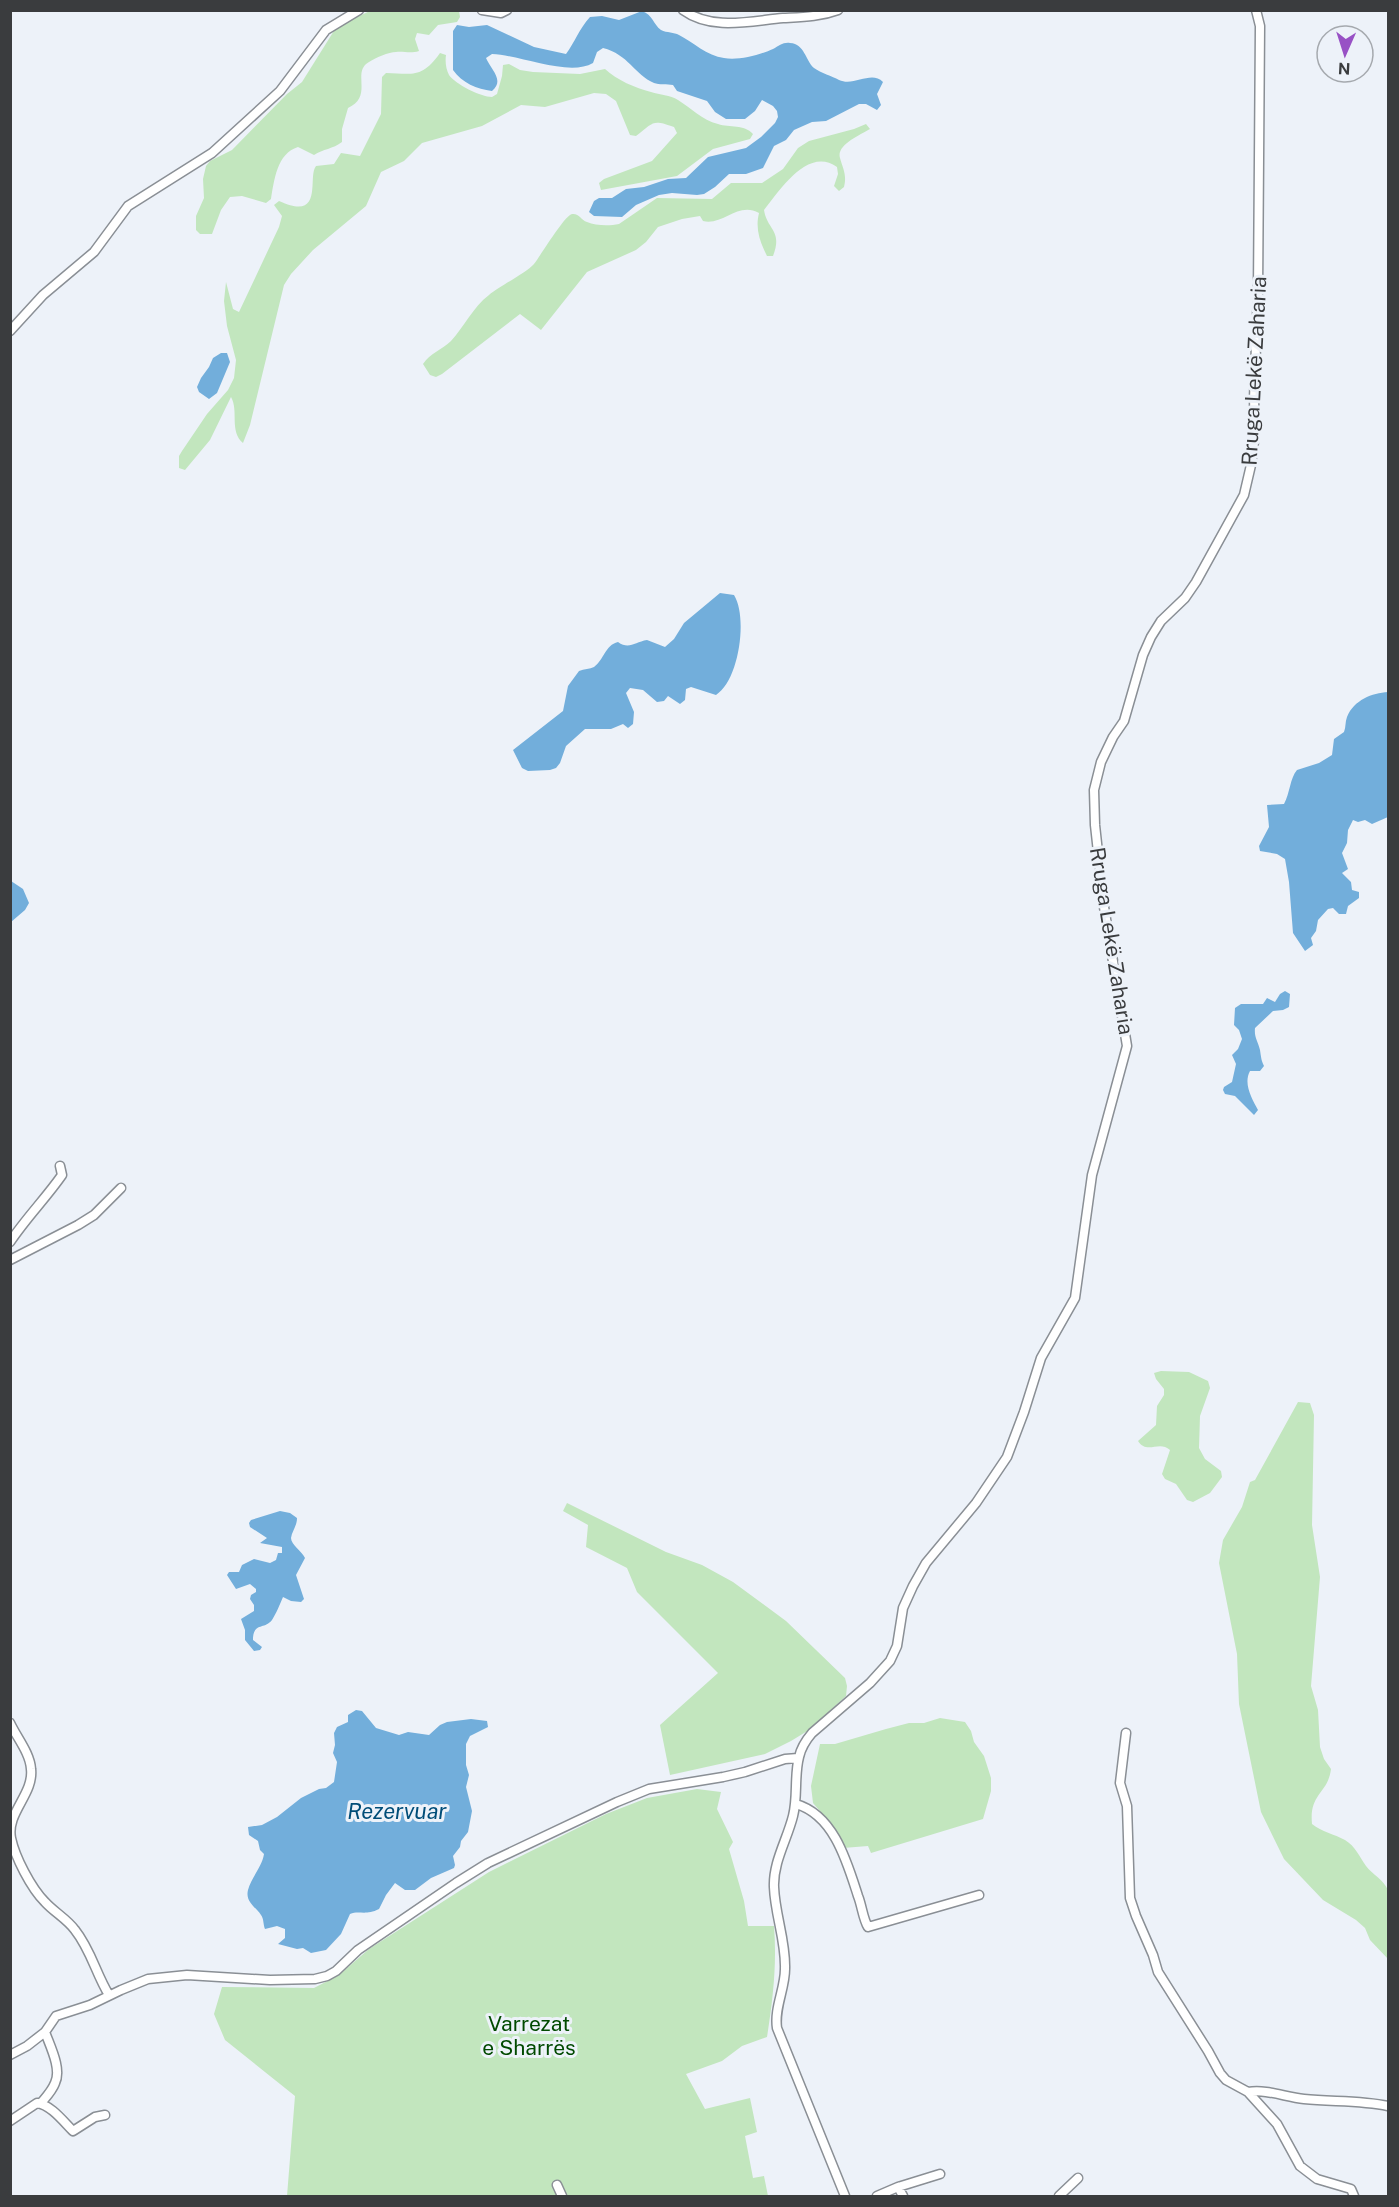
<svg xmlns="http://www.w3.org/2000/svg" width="1399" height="2207" viewBox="0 0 1399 2207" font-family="'Public Sans',sans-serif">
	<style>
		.green { fill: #c2e6be }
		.water { fill: #72aedb }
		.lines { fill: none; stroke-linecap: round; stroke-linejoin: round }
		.street-casing { stroke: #8a8f95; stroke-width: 11 }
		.street { stroke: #fff; stroke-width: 8 }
		.labels { text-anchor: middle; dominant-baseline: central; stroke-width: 6; stroke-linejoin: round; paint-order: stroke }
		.street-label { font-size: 21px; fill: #3a3c3e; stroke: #edf2f9 }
		.park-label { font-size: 21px; fill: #014a00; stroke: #edf2f9 }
		.water-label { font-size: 22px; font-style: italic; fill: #004d78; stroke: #edf2f9 }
	</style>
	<rect width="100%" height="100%" fill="#edf2f9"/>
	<path class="green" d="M370 11H459L460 17 457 22 438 25 429 35 417 33 415 39 419 51C410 54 404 51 396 52 389 52 375 58 369 62 351 72 374 96 348 108L342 129V142C333 149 323 149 314 155L298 147C277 153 274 181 271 199L266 203 242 196 230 197 221 210 212 234H200L196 230V216L204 198 203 179 206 166 210 161 232 150 287 94 302 82 337 26Z
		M440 53 446 55C445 62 446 69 449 75 455 84 481 97 492 97L497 94 502 76 503 65 509 64 520 70 533 72 580 74 605 69C617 80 635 88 651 92 660 95 670 95 678 100 691 108 702 120 718 124 730 128 744 124 753 134L750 139 713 149 677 176 601 190 599 183 604 179 652 161 677 133 674 127C652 119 654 122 636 136L630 135 616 101 606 94 594 93 545 107 521 105 482 126 422 143 404 161 381 172 366 206 313 250 291 274 284 285 250 425 243 443C229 431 239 411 231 397L210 440 185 470 179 468V456L182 451 207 414 228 390 234 378 236 360 227 326 224 301 226 282 233 309 239 312 279 227 282 216 274 205 279 201C325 222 307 177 316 166L334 164 341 153 360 156 381 114 382 77 386 73C414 74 422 78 440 53Z
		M866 124 870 129C860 135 836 145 840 158 843 169 847 175 844 187L839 191 834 186 838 174 837 167C808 146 780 190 764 210 767 230 783 230 773 256H767C760 242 755 229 759 213 738 201 723 226 703 221L700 216 682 219 658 227 646 242 636 250 587 272 541 330 520 314 442 374 436 377 430 375 423 364C430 353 442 350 451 341 464 327 473 307 489 295 500 286 526 273 534 264 541 255 565 215 572 214 579 213 581 220 587 222 596 226 610 226 619 224L657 198 712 199 731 183H762L783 169 798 148 809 141 854 129Z
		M1161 1371 1189 1372 1208 1381 1210 1388 1200 1416 1199 1448 1205 1459 1221 1471 1222 1477 1210 1493 1193 1502 1187 1500 1176 1484 1165 1479 1162 1474 1170 1450C1159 1440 1147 1455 1138 1441L1156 1425 1157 1406 1164 1395V1389L1156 1379 1154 1373Z
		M1298 1402 1310 1403 1314 1415 1312 1525 1320 1577 1311 1686 1318 1710 1320 1747 1324 1759 1331 1769C1328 1794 1309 1793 1312 1824 1322 1832 1334 1834 1345 1840 1356 1847 1359 1856 1366 1866 1373 1875 1383 1879 1388 1890V1959L1370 1940 1365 1928 1356 1920 1323 1900 1284 1859 1261 1812 1239 1704 1237 1654 1219 1563 1223 1540 1242 1507 1250 1482 1255 1480Z
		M567 1503 666 1552 702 1565 733 1582 786 1621 845 1678 847 1686 846 1696 809 1730 791 1741 765 1754 670 1775 660 1725 718 1673 637 1592 627 1568 586 1547 588 1525 563 1511Z
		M940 1718 965 1722 971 1731 974 1742 984 1756 991 1778V1791L983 1819 871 1853 868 1846 843 1848 831 1824 813 1803 811 1786 820 1744H835L886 1729 909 1723H924Z
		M697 1789 721 1792 717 1809 733 1842 729 1849 744 1901 748 1926H774C777 1964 773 1999 767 2037L742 2046 722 2061 686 2074 705 2109 750 2098 757 2132 745 2136 753 2178 764 2176 768 2196H566L564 2192 558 2196H287L295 2096 225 2040 214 2014 222 1987 314 1988 339 1975 369 1949 489 1872 606 1814 647 1798Z"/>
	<path class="water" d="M642 11C653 15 653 24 661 30 667 33 674 32 679 35 693 42 707 56 724 58 737 61 760 55 773 49 779 46 783 42 790 43 805 44 805 60 814 68 821 73 832 76 839 80 854 87 871 70 883 82L877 94 881 105 877 110 866 104H859L826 121 812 122 794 130 786 140 774 146 763 168 746 174H729L715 187 704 194 697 195 672 193 659 195 636 205 622 217 594 216 589 212 594 201 599 198H612L626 189 644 187 668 179 686 178 708 157 746 148 761 137 775 123 778 117 777 111 773 106 762 100 755 111 745 119H726L715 112 707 101 677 91 673 85C667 84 659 85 654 83 635 75 628 54 603 48L597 52 593 63C569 77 520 55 492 54L486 58C491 70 505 80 492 91 477 89 462 83 453 70V31L457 25 469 27 487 25 534 47 566 54C575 42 579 29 590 17L602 16 619 20Z
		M221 353H227L230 362 217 393 209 399 199 392 197 387 201 378 209 367 213 358Z
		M720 593 734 595C748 617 739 681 716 695L691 687 686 689 685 700 680 704 668 696 664 701 657 702 643 690 630 688 626 693 634 712 633 724 628 728 623 724 611 729H585L566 746 560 763 556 768 550 770 528 771 522 768 513 750 563 711 568 686 579 671C584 669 590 669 594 667 604 660 605 645 618 642 629 650 635 642 647 640L665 647 674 639 684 623Z
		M1388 692V817L1372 824 1365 820 1358 822 1353 820 1348 830 1347 843 1342 853 1348 869 1342 873 1351 882 1352 890 1359 892V898L1348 906 1346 914H1339L1333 908 1328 909 1318 920 1316 931 1311 938 1313 945 1305 951 1293 933 1289 882 1285 859 1277 854 1260 851 1259 846 1269 827 1267 805 1284 804C1290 793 1290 778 1297 770L1319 763 1332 755 1334 739 1344 732C1346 727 1345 722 1347 717 1354 700 1372 693 1388 692Z
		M11 881 23 889 29 903 25 910 11 922Z
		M1285 991 1290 994 1289 1007 1283 1010 1273 1011 1255 1028C1254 1038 1258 1041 1260 1050 1261 1056 1261 1060 1264 1066L1260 1071H1250C1243 1084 1252 1099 1258 1110L1254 1115 1235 1096 1225 1094 1223 1090 1224 1087 1232 1082 1236 1064 1232 1055 1238 1049 1242 1039 1239 1030 1234 1025 1235 1008 1241 1004H1263L1267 998 1275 1002 1280 994Z
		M280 1511 290 1513 297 1518C297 1526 292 1531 291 1538 291 1545 302 1551 305 1558L296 1575 304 1599 301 1602 291 1601 283 1597C280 1604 276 1614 272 1620 264 1630 253 1622 253 1640L262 1647 260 1650 254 1651 245 1640V1630L241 1619 254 1611V1605L250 1599 251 1595 256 1592V1589L250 1584 236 1589 227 1575 229 1572H239L242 1565 254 1559 270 1563 276 1560 278 1553H282V1547L260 1543 267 1538 250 1527 249 1523 251 1520Z
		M356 1710 362 1711 376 1728 399 1735 408 1732 429 1735 440 1725 447 1722 471 1719 487 1721 488 1727 470 1736 466 1744V1765L469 1775 466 1787 472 1811 468 1832 461 1841 460 1847 453 1856 455 1865 454 1868 431 1878 415 1890H405L395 1883 386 1895 379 1909C365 1916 359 1910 350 1914L341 1934 326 1950 311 1953 303 1948 297 1949 278 1944 285 1938V1929L277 1926 265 1929C263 1924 264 1919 261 1915 256 1907 245 1902 248 1890 251 1878 262 1867 264 1854L260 1850 258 1841 249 1835 248 1827 262 1825 277 1817 301 1798 319 1789 326 1788 334 1782 337 1762 333 1753 335 1745 334 1733 337 1727 348 1722V1715Z"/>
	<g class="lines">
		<defs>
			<path id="street" d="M482 10 501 13 507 10
				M683 10C712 31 750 21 783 18 802 17 819 17 838 10
				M10 331 43 295 94 252 128 206 212 153 280 91 326 30 359 10
				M10 1242C26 1218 46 1198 62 1175L60 1166
				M10 1260 78 1225 94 1215 121 1188
				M10 1723C17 1738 30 1753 31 1769 34 1794 6 1813 11 1838 15 1857 31 1888 45 1902 54 1912 67 1919 75 1930 91 1950 96 1974 109 1995
				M1126 1733 1120 1783 1127 1806 1130 1898 1136 1916 1153 1955 1158 1972 1208 2051 1220 2073 1226 2080 1248 2092 1277 2124 1300 2166 1317 2179 1351 2189 1354 2196
				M796 1804C834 1815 847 1862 858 1896 862 1906 863 1919 868 1927L979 1895
				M10 2055 27 2046 45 2032 56 2016 90 2005 121 1990 148 1979 187 1975 270 1980 315 1979 327 1976 336 1971 358 1950 456 1883 488 1863 617 1802 649 1789 723 1777 745 1772 785 1759 798 1758
				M1248 2092C1267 2089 1285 2097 1304 2099 1332 2102 1360 2100 1388 2106
				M41 2103C46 2097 52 2091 55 2083 62 2069 50 2046 45 2032
				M10 2121 37 2103C51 2105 63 2121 73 2131L95 2117 105 2115
				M557 2185 562 2196
				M898 2187 903 2196
				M845 2196 777 2028C774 2008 785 1989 785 1969 786 1941 775 1915 774 1887 773 1862 787 1840 793 1816 798 1797 794 1776 799 1757 801 1748 806 1740 812 1733L870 1683 890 1661 897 1646 903 1608 913 1586 926 1563 976 1503 1007 1457 1024 1412 1041 1358 1075 1298 1092 1175 1127 1046 1104 907 1095 825 1094 790 1101 762 1113 737 1124 721 1143 655 1151 637 1161 621 1185 598 1196 582 1244 495 1251 465 1255 433 1254 399 1258 292 1260 26 1256 10
				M877 2196 898 2187 940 2174
				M1059 2196 1078 2178"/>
		</defs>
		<use href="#street" class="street-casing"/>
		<use href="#street" class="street"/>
	</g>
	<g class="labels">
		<g class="street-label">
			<text transform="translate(1254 371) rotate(-87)">Rruga Lekë Zaharia</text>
			<text transform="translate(1112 941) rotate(81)">Rruga Lekë Zaharia</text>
		</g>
		<g class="park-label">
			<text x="529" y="2023">Varrezat<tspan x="529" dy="24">e Sharrës</tspan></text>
		</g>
		<g class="water-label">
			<text x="397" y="1811">Rezervuar</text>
		</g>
	</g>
	<rect width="1399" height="2207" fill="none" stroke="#3a3c3e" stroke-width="24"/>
	<g transform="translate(1345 54) rotate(183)"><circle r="28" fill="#edf2f9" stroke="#a5a9ae" stroke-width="1.5"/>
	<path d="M0-4.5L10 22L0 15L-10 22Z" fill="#9851c5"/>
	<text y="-9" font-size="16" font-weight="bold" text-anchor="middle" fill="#3a3c3e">N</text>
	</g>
</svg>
